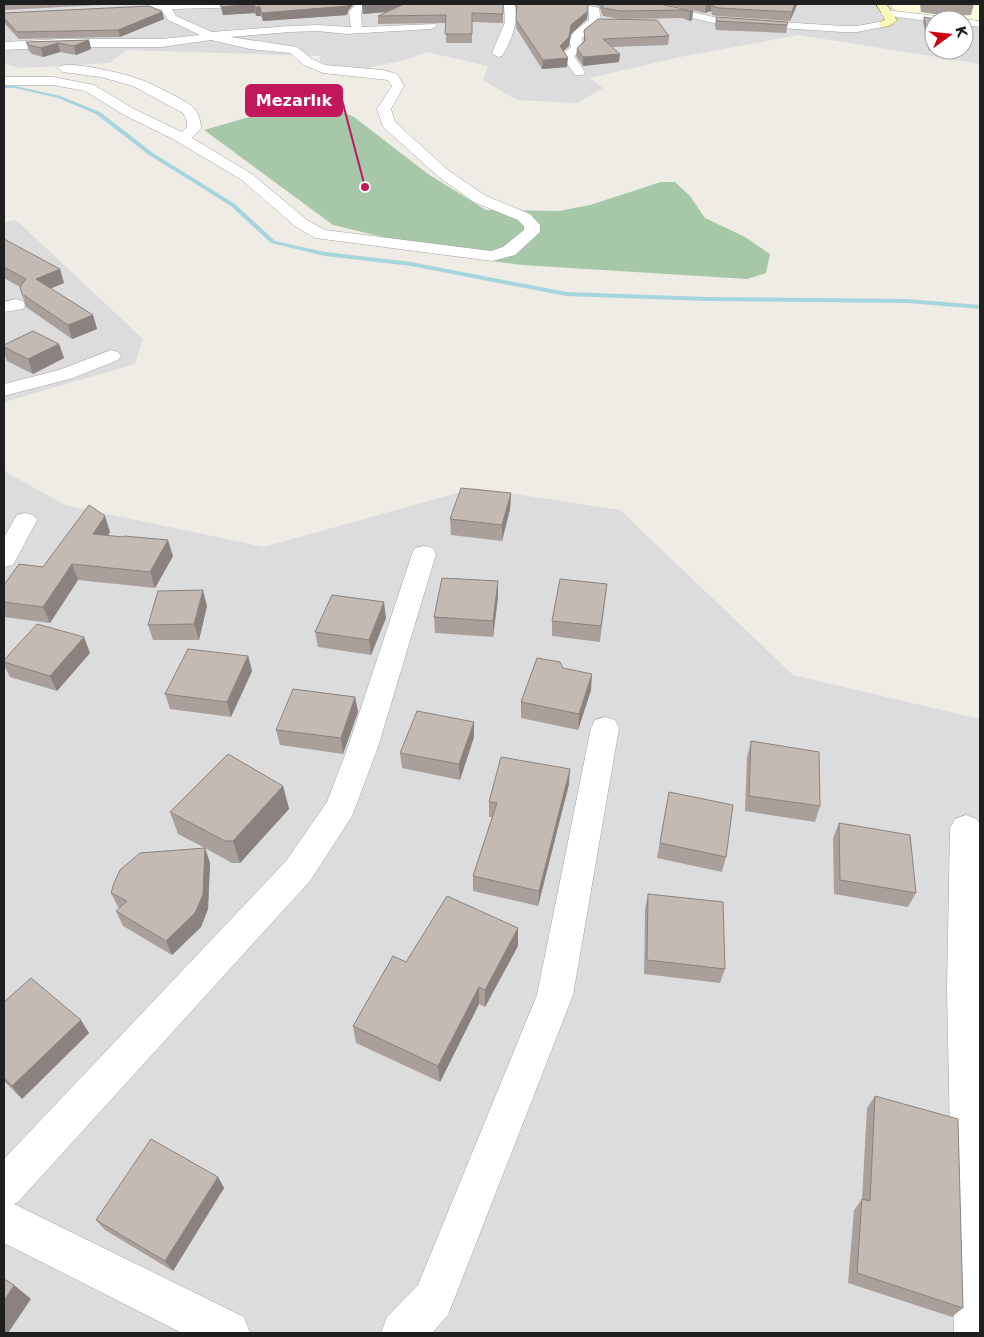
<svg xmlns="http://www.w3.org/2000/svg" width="984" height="1337" viewBox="0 0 984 1337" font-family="'DejaVu Sans',sans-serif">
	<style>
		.residential { fill: #dddcdc; fill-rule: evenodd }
		.education { fill: #fffcde }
		.cemetery { fill: #a6c8a8 }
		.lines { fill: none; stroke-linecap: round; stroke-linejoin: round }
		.stream { fill: #a5d5dd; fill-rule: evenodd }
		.street-casing { stroke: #a3a3a3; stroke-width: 1 }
		.secondary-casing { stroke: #737605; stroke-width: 1 }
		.street { fill: #fff; fill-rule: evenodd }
		.secondary { fill: #f9f8b9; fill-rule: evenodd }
		.wall { fill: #a9a09b }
		.shaded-wall { fill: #89827e }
		.building { fill: #c4bab4; stroke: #89827e }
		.leader { fill: none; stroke: #c2185b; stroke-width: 2 }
		.callout-dot { fill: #c2185b; stroke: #fff; stroke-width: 2 }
		.callout { fill: #c2185b; stroke: #c2185b; stroke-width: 2 }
		.callout-label { font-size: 16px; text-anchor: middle; font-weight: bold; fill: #fff }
	</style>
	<rect width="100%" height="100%" fill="#efebe5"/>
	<path class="residential" d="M4 4H980V64L799 35 680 57 590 78 603 88 577 103 517 100 483 80 488 66 427 52 405 60 348 72 320 67V56L126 50 110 63 21 68 4 64ZM934 20H964V50H934Z
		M16 220 143 339 135 364 4 402V222Z
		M4 471 65 505 264 547 475 488 620 510 793 675 980 719V1333H4Z"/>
	<path class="education" d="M891 4H980V21L895 11Z"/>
	<path class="cemetery" d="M312 99 354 117 428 174 486 210 559 211 590 205 661 182H675L690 196 705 218 745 237 770 254 766 273 747 279 522 265 470 258 333 225 204 130Z"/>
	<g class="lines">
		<path class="stream" d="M4 86H15L60 96 100 112 153 153 235 204 275 241 325 252 411 262 566 292 707 297 908 299 980 305V309L908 303 707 301 566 296 411 266 325 256 271 243 231 206 149 155 96 114 58 98 15 88H4Z"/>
		<defs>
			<path id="street" d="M149 4H262L257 7 172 9 176 16 212 32 290 26 318 25 351 27 349 12 356 4H366L361 12 362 27 435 24 437 26 431 29 346 34 318 31 290 32 230 37 297 47 312 59 325 65 383 70 397 74 404 86 391 109 395 122 449 171 486 196 530 214 540 225V232L515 255 492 261 315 238 295 226 242 180 171 138 124 115 85 91 53 85H4V77H53L94 85 134 109 182 132 187 127V121L183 113 133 86 101 77 63 72 57 68C65 58 129 75 142 80 152 84 185 100 193 107 198 112 201 121 201 128L192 138 252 174 307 220 325 230 491 251 503 247 524 230V226L518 220 474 202 439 177 383 127 377 109 392 86 388 80 323 73 304 65 290 53 250 49 211 40 161 47H61L4 50V42L61 39H161L200 35 168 20 161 9 149 8 148 6Z
				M504 4H514C520 21 511 41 502 56L498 57 492 53 505 22Z
				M562 4H581L599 8 601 21 582 38 583 48 574 56 585 72 583 75H575L561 55 571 47C566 34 581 27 589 20V12L563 6Z
				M640 4H657L718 18 842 26H857L884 21 890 24 888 26 857 32H842L718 24 641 6Z
				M887 10 944 17 950 20H934V22L883 15 881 13 883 11Z
				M964 19 980 21V27L964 25V20H960Z
				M16 299 23 301 25 305 23 309 4 312V302Z
				M111 350 118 352 121 356 118 360 73 378 4 396V384L59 370Z
				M25 513 33 515 37 520 13 565 4 567V537L17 515Z
				M424 546 433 548 436 554 378 747 352 816 310 881 18 1202 14 1204 244 1317 250 1333H182L4 1243V1159L286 861 327 802 348 747 412 554 415 548Z
				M605 717 615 720 619 728 573 995 448 1315 432 1333H381L387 1317 418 1285 537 995 591 728 595 720Z
				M966 815 977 819 980 825V1333H954L947 989 950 828 955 819Z"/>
			<path id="secondary" d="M876 4H886L897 20C893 25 886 28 880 26L878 24 885 19Z"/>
		</defs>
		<use href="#street" class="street-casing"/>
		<use href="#secondary" class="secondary-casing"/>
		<use href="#street" class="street"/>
		<use href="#secondary" class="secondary"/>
	</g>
	<path class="wall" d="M4 4H120L4 10Z
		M220 4 348 11 347 15 263 21 261 16H256L255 13 223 15Z
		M503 4V23L472 22V43H446V23L378 24V16L386 12 363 14 362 5Z
		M515 4H582L587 19 571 34 569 46 563 51 567 67 542 69 516 28 517 9Z
		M588 4H660L693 11 692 20 689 21 683 18 621 19 669 36 668 45 612 47 619 62 583 66 576 56 577 48 584 41V30L619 19 603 16 599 6Z
		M664 4H801L797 5 790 21 718 16 712 15 711 11 705 13Z
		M920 4H974L971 15 945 16 921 12Z
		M162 12 164 19 120 37 19 39 4 23V13Z
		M716 17 788 22 786 33 716 30 715 25Z
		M924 17 935 19 944 17 943 20H934V40L929 51 923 22Z
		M89 40 91 49 76 55 60 52 43 57 32 54 29 51 26 42Z
		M4 239 64 283 50 288 93 315 97 329 72 339 26 307 22 294 20 287 4 278Z
		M59 344 64 358 33 374 7 361 4 353V345Z
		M511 493 510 509 502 541 451 535 450 519Z
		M110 532 108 535 173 556 155 588 78 580 50 623 4 617V585L43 567Z
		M607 584 600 642 552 636V621Z
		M498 597 493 637 435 633 434 617Z
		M207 606 199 640H153L148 625Z
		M386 618 371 655 318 647 315 632Z
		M90 653 57 691 10 677 4 665V660Z
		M248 656 252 671 231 717 170 709 165 694Z
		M563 668 591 690 578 730 521 718V702Z
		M355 697 358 712 343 754 280 745 276 730Z
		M474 737 460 780 402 768 400 753Z
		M751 741 820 806 815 822 745 811 747 757Z
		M569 784 538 906 473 891V876L492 817H489V802Z
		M283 786 289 809 240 863H232L205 848 210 863 208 909 201 927 172 955 123 926 116 911 120 908 118 907 111 893 205 848 178 834 170 812Z
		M666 807 726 857 722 872 657 858Z
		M839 823 916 893 908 907 834 894 833 838Z
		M648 894 725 969 720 983 644 974 645 909Z
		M518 946 485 1007 479 1004 440 1082 356 1043 353 1026 406 962Z
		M4 1002 89 1033 22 1099 4 1081Z
		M875 1096 963 1308 952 1317 848 1283 854 1210 862 1199 867 1108Z
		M218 1177 224 1188 173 1271 105 1230 96 1220Z"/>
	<path class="shaded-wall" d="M254 4 255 13 223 15 221 7Z
		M347 4H354L348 11 347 15 263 21 262 13Z
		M383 4H408V10L363 14 362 5Z
		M708 4H711V11L705 13 706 5Z
		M795 4H801L797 5 790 21 792 12Z
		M255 7H260L261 16H256Z
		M588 11 587 19 571 34 569 46 559 55 560 46 571 25Z
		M693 11 692 20 689 21 690 12Z
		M162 12 164 19 120 37 118 30Z
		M89 40 91 49 76 55 74 46Z
		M58 43 60 52 43 57 41 48Z
		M620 54 619 62 583 66V57Z
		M568 58 567 67 542 69 543 60Z
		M60 269 64 283 40 293 36 279Z
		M93 315 97 329 72 339 68 325Z
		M59 344 64 358 33 374 28 359Z
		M511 493 510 509 502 541V525Z
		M105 516 110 532 99 549 93 534Z
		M168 540 173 556 155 588 150 572Z
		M72 564 78 580 50 623 43 607Z
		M498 581V597L493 637V621Z
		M203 590 207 606 199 640 194 624Z
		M384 602 386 618 371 655 369 640Z
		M84 637 90 653 57 691 50 676Z
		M248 656 252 671 231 717 227 702Z
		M592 674 591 690 578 730 579 714Z
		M355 697 358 712 343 754 341 738Z
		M474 722V737L460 780 459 764Z
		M570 769 569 784 538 906 539 891Z
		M283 786 289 809 240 863 233 841Z
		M205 848 210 863 208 909 201 927 172 955 166 941Z
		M518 928V946L485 1007V990Z
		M479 987V1004L440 1082 438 1066Z
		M81 1020 89 1033 22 1099 12 1086Z
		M218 1177 224 1188 173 1271 165 1261Z
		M14 1285 31 1299 8 1333H4V1301Z"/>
	<path class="building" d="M220 4H347V6L262 13 260 7H255L254 4 221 7Z
		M363 4H383L362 5Z
		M404 4H503V14L472 13V34H445L446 15 378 16Z
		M517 4H582L588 5V11L571 25 569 37 560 46 568 58 543 60 516 20Z
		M602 4H660L693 11 690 12 684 10 620 11 603 8Z
		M712 4H795L792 12 719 8 713 6Z
		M150 6 162 12 118 30 17 32 4 18V13Z
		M716 17 788 22 787 25 717 21Z
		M924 17 935 19 944 17 942 20H934V37L930 45Z
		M598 19 657 20 669 36 603 39 620 54 583 57 577 48 585 41 584 30Z
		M89 40 74 46 58 43 41 48 29 45 26 42Z
		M4 239 60 269 36 279 93 315 68 325 22 294 20 287 26 279 4 267Z
		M33 331 59 344 28 359 4 347V345Z
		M461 488 511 493 502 525 450 519Z
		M89 505 105 516 93 534 123 537 124 536 168 540 150 572 72 564 43 607 4 602V585L19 564 43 567Z
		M442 578 498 581 493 621 434 617Z
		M560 579 607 584 601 626 552 621Z
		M203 590 194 624 148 625 158 591Z
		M332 595 384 602 369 640 315 632Z
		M37 624 84 637 50 676 4 662V660Z
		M188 649 248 656 227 702 165 694Z
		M537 658 560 662 563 668 592 674 579 714 521 702Z
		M293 689 355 697 341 738 276 730Z
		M417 711 474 722 459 764 400 753Z
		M751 741 819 752 820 806 749 796Z
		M228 754 283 786 233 841H225L170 812Z
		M501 757 570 769 539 891 473 876 497 803 489 802Z
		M669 792 733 805 726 857 660 843Z
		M839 823 910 835 916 893 840 880Z
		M205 848 203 895 195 913 166 941 116 911 127 901 111 893 114 883 120 870 140 853Z
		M648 894 723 902 725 969 647 960Z
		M447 896 518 928 485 990 479 987 438 1066 353 1026 393 956 406 962Z
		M31 978 81 1020 12 1086 4 1078V1002Z
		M875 1096 958 1119 963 1308 857 1273 862 1199 870 1201Z
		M151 1139 218 1177 165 1261 96 1220Z
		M4 1279 14 1285 4 1301Z"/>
	<path class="leader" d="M365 187L342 100"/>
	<circle class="callout-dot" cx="365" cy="187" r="5"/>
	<rect class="callout" x="246" y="85" width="96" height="31" rx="5"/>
	<g class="callout-label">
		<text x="294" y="106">Mezarlık</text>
	</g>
	<rect width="984" height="1337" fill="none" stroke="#1f1f1f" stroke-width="10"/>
	<g transform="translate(949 35) rotate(75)"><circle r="24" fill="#ffffff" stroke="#a5a5a5"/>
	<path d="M0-4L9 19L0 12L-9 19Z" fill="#cd0011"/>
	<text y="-8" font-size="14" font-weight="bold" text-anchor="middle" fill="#1f1f1f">K</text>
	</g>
</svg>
